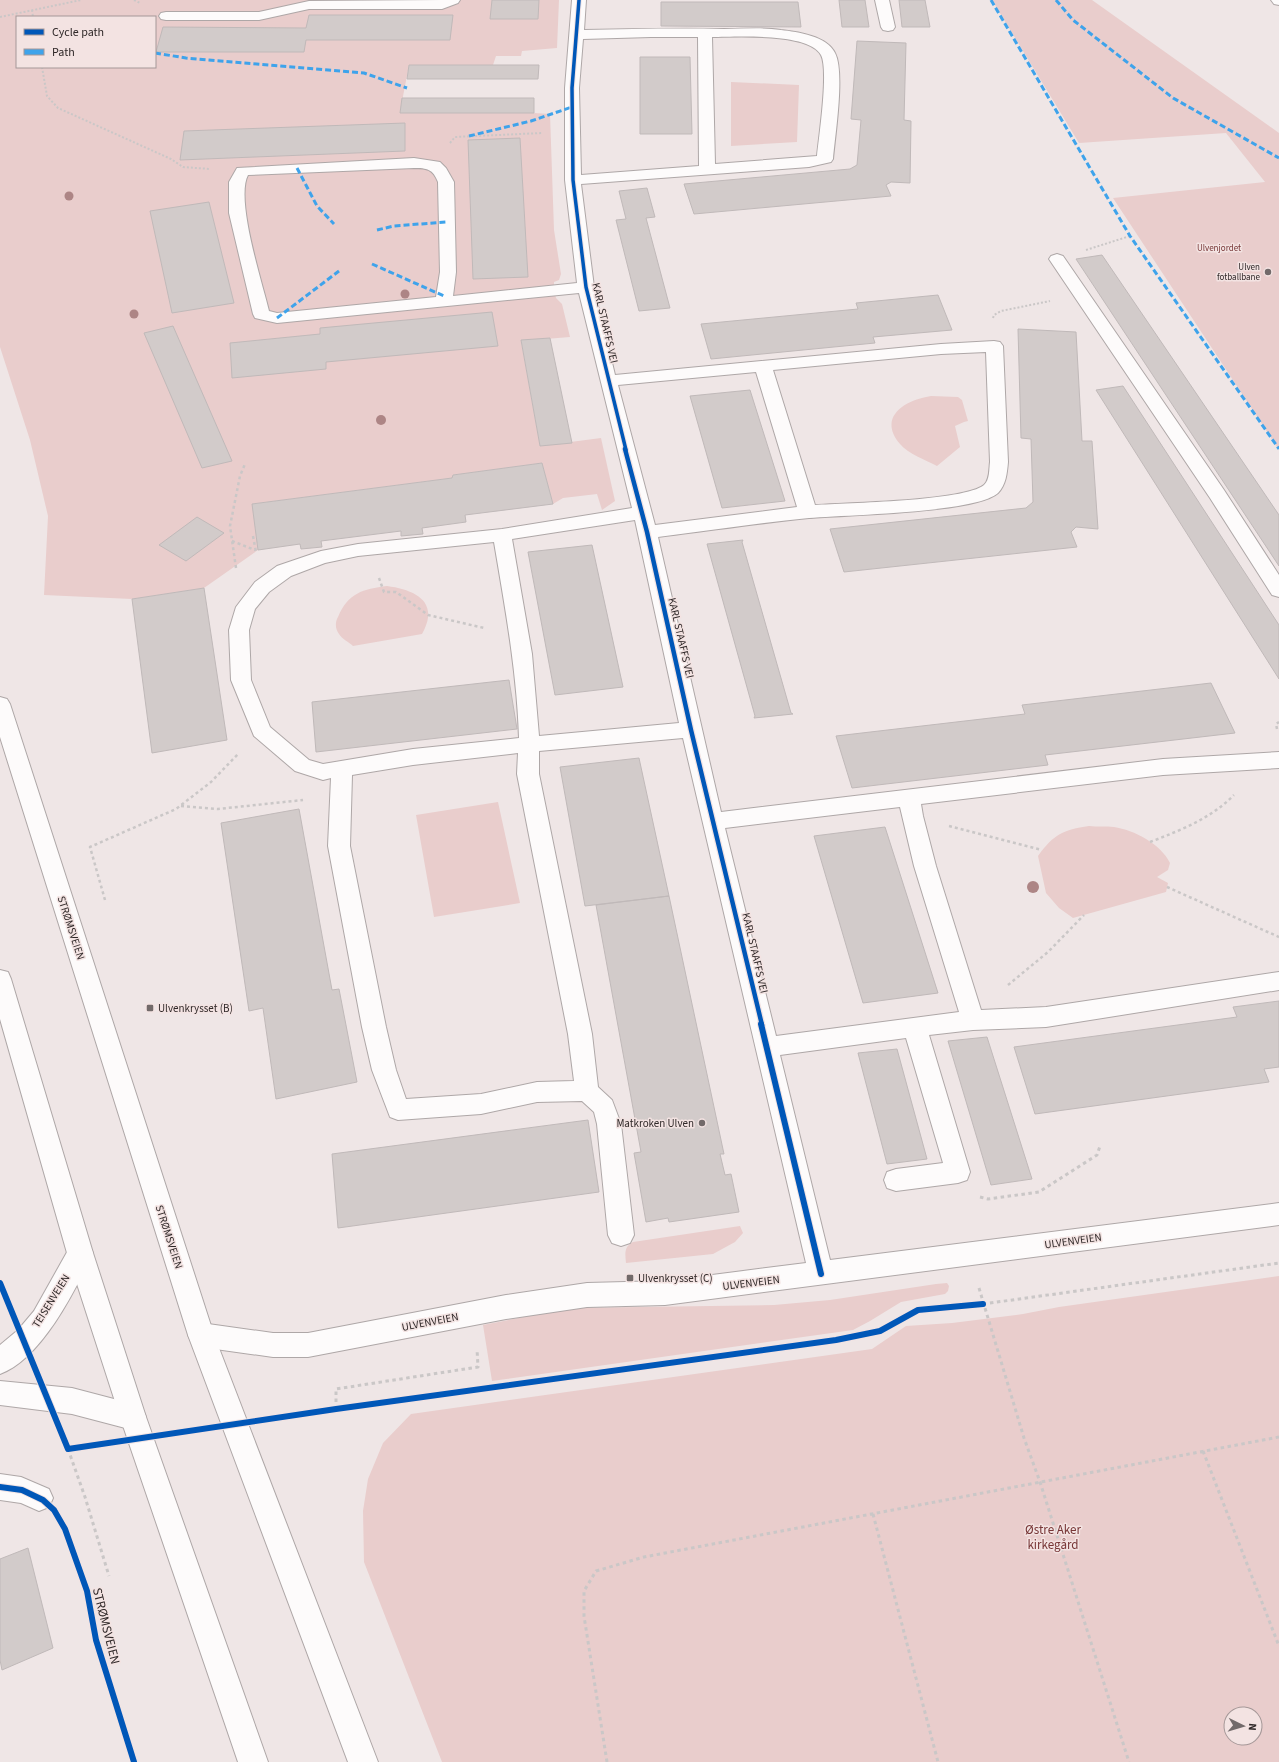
<svg xmlns="http://www.w3.org/2000/svg" width="1279" height="1762" viewBox="0 0 1279 1762" font-family="'Source Sans 3',sans-serif">
	<style>
		.green { fill: #e9cdcc; fill-rule: evenodd }
		.building { fill: #d2cbca; stroke: #c0b9b9 }
		.lines { fill: none; stroke-linecap: round; stroke-linejoin: round }
		.minor-casing { stroke: #aea7a7; stroke-width: 2 }
		.highway-casing { stroke: #aea7a7; stroke-width: 2 }
		.path-far2 { stroke: #cac7c7; stroke-width: 2; stroke-dasharray: 2 2; stroke-linecap: butt }
		.path-far1 { stroke: #cac7c7; stroke-width: 2.5; stroke-dasharray: 3 3; stroke-linecap: butt }
		.path { stroke: #cac7c7; stroke-width: 3; stroke-dasharray: 3.5 3.5; stroke-linecap: butt }
		.minor { fill: #fdfbfb; fill-rule: evenodd }
		.highway { fill: #fdfbfb; fill-rule: evenodd }
		.quiet { stroke: #3ea3eb; stroke-width: 3; stroke-dasharray: 6 3; stroke-linecap: butt }
		.cycleway-far2-casing { stroke: #f3e3e2; stroke-width: 5.5 }
		.cycleway-far1-casing { stroke: #f3e3e2; stroke-width: 7 }
		.cycleway-casing { stroke: #f3e3e2; stroke-width: 8 }
		.cycleway-far2 { stroke: #0057b8; stroke-width: 3.5 }
		.cycleway-far1 { stroke: #0057b8; stroke-width: 4.5 }
		.cycleway { stroke: #0057b8; stroke-width: 6 }
		.tree { fill: #ad8585 }
		.poi-dot { fill: #726a6a; stroke: #f3e3e2; stroke-width: 1.5 }
		.labels { text-anchor: middle; dominant-baseline: central; stroke-width: 3; stroke-linejoin: round; paint-order: stroke }
		.far-park-label { font-size: 9px; fill: #773636; stroke: #f3e3e2 }
		.far-poi-label { font-size: 9px; fill: #2f2828; stroke: #f3e3e2; text-anchor: end }
		.street-label { font-size: 11px; fill: #2f2828; stroke: #f3e3e2 }
		.poi-label { font-size: 11px; fill: #2f2828; stroke: #f3e3e2; text-anchor: start }
		.near-park-label { font-size: 13px; fill: #773636; stroke: #f3e3e2 }
		.near-street-label { font-size: 13px; fill: #2f2828; stroke: #f3e3e2 }
	</style>
	<rect width="100%" height="100%" fill="#efe6e6"/>
	<path class="green" d="M0 0H559L557 48 522 51 521 56H496L493 65H409L400 112 534 113 550 114 554 230 561 274 559 280 554 282V290L556 298 562 304 570 337 521 341 540 446 601 438 615 501 602 510 597 494 563 498 553 504 542 463 453 475 452 478 253 504 258 550 204 588 132 599 44 595 48 516 30 440 0 347ZM17 17H155V67H17Z
		M992 0H1092L1279 133V450L1113 198 1265 182 1226 133 1079 143Z
		M731 82 799 85 797 142 731 146Z
		M931 396 958 397 962 400 968 421 964 422 955 426 960 447 937 466C926 460 908 454 900 444 877 417 905 400 931 396Z
		M387 586C416 590 440 602 422 634L353 646C349 642 342 639 339 634 335 629 335 622 338 617 348 593 363 589 387 586Z
		M498 802 520 903 434 917 416 815Z
		M1089 826C1097 827 1106 826 1114 827 1134 830 1161 844 1170 863L1168 870 1157 877 1168 883 1166 892 1073 918 1059 908 1046 893 1038 856C1054 834 1063 830 1089 826Z
		M740 1226 743 1233 735 1242 713 1254 626 1263C625 1253 624 1247 633 1242Z
		M1279 1276V1762H442L364 1562 363 1511 368 1479 383 1443 411 1414 872 1349 906 1326 952 1323 1023 1314 1059 1307ZM1231 1714H1255V1738H1231Z
		M947 1283 949 1286 948 1291 945 1294 901 1302 870 1321 853 1330 492 1381 483 1325 569 1308 774 1305 830 1300 936 1284Z"/>
	<path class="building" d="M492 0H539L538 19H490Z
		M839 0H865L869 27H842Z
		M899 0H925L930 27H902Z
		M661 2H798L801 27 661 26Z
		M309 15H453L450 40H306L304 52H156L163 27 306 28Z
		M857 41 906 43 904 120 911 121 910 183 891 182 886 185 891 196 694 214 684 184 850 169 857 165 861 120 851 119Z
		M640 57H690L692 134H640Z
		M409 65H539L538 79H407Z
		M402 98H534V113H400Z
		M405 123V151L180 160 184 131Z
		M520 138 528 277 473 279 468 140Z
		M647 188 655 217 646 218 670 308 639 311 616 220 626 219 619 191Z
		M209 202 234 303 172 313 150 211Z
		M1102 255 1279 515V566L1076 259Z
		M938 295 952 330 873 337 875 343 711 359 701 324 858 309 856 303Z
		M492 312 498 346 326 362V369L232 378 230 343 320 334V328Z
		M173 326 232 461 202 468 144 333Z
		M1018 329 1076 332 1082 441H1092L1098 529 1076 527 1071 532 1077 547 844 572 830 529 1026 508 1033 502 1031 439 1021 438Z
		M550 338 572 443 540 446 521 340Z
		M1123 386 1279 625V679L1096 390Z
		M750 390 785 501 722 508 690 396Z
		M542 463 553 504 465 515 466 522 422 528 423 534 401 536V531L321 541 322 547 301 549 300 544 258 550 252 504 452 478 453 475Z
		M197 517 224 533 186 561 159 545Z
		M743 540 742 542 791 713 793 714 754 718 755 716 707 544Z
		M592 545 623 687 555 695 528 552Z
		M204 588 227 740 152 753 132 599Z
		M509 680 517 729 316 752 312 702Z
		M1211 683 1235 733 1045 755 1048 765 852 788 836 736 1025 714 1022 705Z
		M639 758 669 896 585 906 560 767Z
		M299 809 332 990 339 989 357 1082 276 1099 263 1008 249 1011 221 823Z
		M885 827 938 993 863 1003 814 836Z
		M669 896 724 1154H720L725 1175 731 1174 739 1212 669 1222 668 1218 646 1222 634 1153 641 1152 596 905Z
		M1279 1001V1067L1264 1069 1269 1082 1035 1114 1014 1047 1237 1017 1233 1007Z
		M987 1037 1032 1179 991 1185 948 1041Z
		M897 1049 927 1159 887 1164 858 1053Z
		M588 1120 599 1192 338 1228 332 1154Z
		M28 1548 53 1648 2 1670 0 1660V1559Z"/>
	<g class="lines">
		<defs>
			<path id="minor" d="M441 0H460L458 3 442 9H309L259 20H166L161 19 159 16 161 13 166 12H259L309 1Z
				M572 0H586L584 30C630 29 677 28 724 29 743 29 762 27 781 30 798 32 827 36 835 53 845 72 835 136 833 159L831 162 809 167 581 184 594 287 615 375 941 344 994 341 1000 342 1003 346 1008 462C1007 473 1006 485 998 493 976 513 844 515 809 518 758 523 708 531 658 537L721 812 1163 759 1279 752V768L1163 775 921 804 923 816 936 866 981 1010 1046 1007 1279 972V990L1046 1027 973 1030 929 1035 970 1172 967 1180 958 1183 896 1191 887 1188 884 1180 887 1172 896 1169 943 1163 906 1038 780 1055 830 1260 1279 1203V1225L665 1305 587 1307 506 1319 308 1357H273L201 1347 192 1343 188 1335 192 1327 201 1323 273 1333H308L506 1295 587 1283 665 1281 806 1263 683 738 539 751V774L592 1034 598 1087 612 1100 621 1124 634 1235 630 1243 621 1246 612 1243 608 1235 597 1124 594 1112 582 1101 537 1102 481 1114 398 1120 390 1117 372 1070 362 1027 328 846 331 778 323 780 295 771 254 736 231 680 229 630 236 607 255 582 277 566 321 551 358 544 502 529 632 508 579 293 277 323 255 318 253 314 229 213V182L237 168 414 158 440 162 446 168 454 182 456 272 453 296 577 283 565 180V88ZM651 37H698L699 166 581 175 579 88 583 39ZM712 37C735 37 809 32 821 55 829 70 819 136 817 156L715 164ZM414 168C427 168 433 169 438 182L440 272 436 297 277 313 269 311C262 282 235 199 248 175ZM986 352 990 462C989 469 990 480 984 485 965 501 846 503 815 505L773 370 941 354ZM756 372 797 507 655 525 618 385ZM635 520 679 723 539 736 532 654 512 539ZM494 542C505 607 517 672 519 738L413 749 323 764 309 760 270 727 251 680 249 630 255 609 269 592 291 576 325 563 358 556ZM518 753 517 774 568 1034 574 1081 537 1082 481 1094 406 1099 396 1070 386 1027 350 846 352 775 413 765ZM900 807 914 866 959 1012 776 1036 725 828Z
				M875 0H889L895 27 893 30 888 31 883 30 881 27Z
				M1271 0H1279V5L1274 4Z
				M1057 254 1063 256 1224 490 1279 575V597L1272 595 1210 498 1049 259 1051 256Z
				M80 1242 89 1245 93 1253C75 1291 41 1359 0 1374V1345L18 1330 34 1311 71 1245Z
				M0 1381 72 1388 133 1404 142 1408 146 1417 142 1426 133 1430 72 1414 0 1405Z
				M0 1474 21 1477 49 1489 53 1498 49 1507 39 1511 21 1503 0 1500Z"/>
			<path id="highway" d="M0 697 7 699 10 704 214 1335 378 1762H348L188 1335 0 737Z
				M0 970 8 972 11 979 93 1253 146 1417 268 1762H238L120 1417 67 1253 0 1019Z"/>
		</defs>
		<use href="#minor" class="minor-casing"/>
		<use href="#highway" class="highway-casing"/>
		<path class="path-far2" d="M134 0 140 3
			M32 10 33 17
			M0 17 81 0
			M42 67 47 96 58 108 171 159 183 167 210 169
			M450 143 455 137 542 133
			M1086 250 1130 236
			M993 318 994 315 1001 311 1050 301"/>
		<path class="path-far1" d="M253 536 256 552
			M232 541 255 550
			M236 568 230 526 240 476 245 464
			M379 578 384 592H396L428 615 484 628
			M1277 729 1276 724 1279 722
			M181 806 218 809 303 800
			M949 826 1042 850
			M1150 842C1181 830 1210 819 1234 795
			M1167 887 1279 937
			M105 900 90 847 176 809 211 782 239 753
			M1008 985 1048 952 1084 915"/>
		<path class="path" d="M980 1197 988 1199 1039 1192 1097 1155 1100 1146
			M979 1288 1024 1438 1040 1482 1129 1762
			M983 1304 1279 1263
			M336 1409V1389L478 1367 477 1349
			M68 1449 85 1497 109 1576
			M1203 1451 1279 1646
			M873 1514 938 1762
			M607 1762 584 1616V1591L596 1571 644 1557 1279 1437"/>
		<use href="#minor" class="minor"/>
		<use href="#highway" class="highway"/>
		<path class="quiet" d="M991 0 1130 236 1279 449
			M1056 0 1073 20 1173 98 1279 158
			M155 53 186 58 364 73 407 88
			M469 136 531 121 572 107
			M297 168 317 206 334 224
			M377 230 394 226 446 222
			M372 264 444 296
			M277 318 339 271"/>
		<defs>
			<path id="cycleway-far2" d="M579 0 572 88 573 180 586 287 626 450"/>
			<path id="cycleway-far1" d="M625 449 647 532 691 730 762 1025"/>
			<path id="cycleway" d="M761 1024 821 1274
				M0 1283 68 1449 336 1409 836 1340 880 1331 918 1310 983 1304
				M0 1487 22 1490 43 1500 54 1510 65 1529 87 1591 96 1640 134 1762"/>
		</defs>
		<use href="#cycleway-far2" class="cycleway-far2-casing"/>
		<use href="#cycleway-far1" class="cycleway-far1-casing"/>
		<use href="#cycleway" class="cycleway-casing"/>
		<use href="#cycleway-far2" class="cycleway-far2"/>
		<use href="#cycleway-far1" class="cycleway-far1"/>
		<use href="#cycleway" class="cycleway"/>
	</g>
	<g class="tree">
		<circle cx="69" cy="196" r="4.5"/>
		<circle cx="405" cy="294" r="4.5"/>
		<circle cx="134" cy="314" r="4.5"/>
		<circle cx="381" cy="420" r="5"/>
		<circle cx="1033" cy="887" r="6"/>
	</g>
	<g class="poi-dot">
		<circle cx="1268" cy="272" r="4"/>
		<rect x="146" y="1004" width="8" height="8" rx="2"/>
		<circle cx="702" cy="1123" r="4"/>
		<rect x="626" y="1274" width="8" height="8" rx="2"/>
	</g>
	<g class="labels">
		<g class="far-park-label">
			<text x="1219" y="248">Ulvenjordet</text>
		</g>
		<g class="far-poi-label">
			<text x="1260" y="267">Ulven<tspan x="1260" dy="10">fotballbane</tspan></text>
		</g>
		<g class="street-label">
			<text transform="translate(605 323) rotate(77)">KARL STAAFFS VEI</text>
			<text transform="translate(681 638) rotate(77)">KARL STAAFFS VEI</text>
			<text transform="translate(71 928) rotate(72)">STRØMSVEIEN</text>
			<text transform="translate(755 953) rotate(77)">KARL STAAFFS VEI</text>
			<text transform="translate(169 1237) rotate(72)">STRØMSVEIEN</text>
			<text transform="translate(1073 1241) rotate(-8)">ULVENVEIEN</text>
			<text transform="translate(751 1283) rotate(-7)">ULVENVEIEN</text>
			<text transform="translate(51 1301) rotate(-58)">TEISENVEIEN</text>
			<text transform="translate(430 1322) rotate(-11)">ULVENVEIEN</text>
		</g>
		<g class="poi-label">
			<text x="158" y="1008">Ulvenkrysset (B)</text>
			<text x="694" y="1123" text-anchor="end">Matkroken Ulven</text>
			<text x="638" y="1278">Ulvenkrysset (C)</text>
		</g>
		<g class="near-park-label">
			<text x="1053" y="1530">Østre Aker<tspan x="1053" dy="15">kirkegård</tspan></text>
		</g>
		<g class="near-street-label">
			<text transform="translate(106 1626) rotate(76)">STRØMSVEIEN</text>
		</g>
	</g>
	<rect x="16" y="16" width="140" height="52" fill="#f3e3e2" stroke="#a59898"/>
	<rect x="24" y="29" width="20" height="6" fill="#0057b8" stroke="#a59898"/>
	<text x="52" y="36" font-size="12" fill="#2f2828">Cycle path</text>
	<rect x="24" y="49" width="20" height="6" fill="#3ea3eb" stroke="#a59898"/>
	<text x="52" y="56" font-size="12" fill="#2f2828">Path</text>
	<g transform="translate(1243 1726) rotate(95)"><circle r="19" fill="#f3e3e2" stroke="#a59898"/>
	<path d="M0-3L7 15L0 10L-7 15Z" fill="#726a6a"/>
	<text y="-6" font-size="11" font-weight="bold" text-anchor="middle" fill="#2f2828">N</text>
	</g>
</svg>
